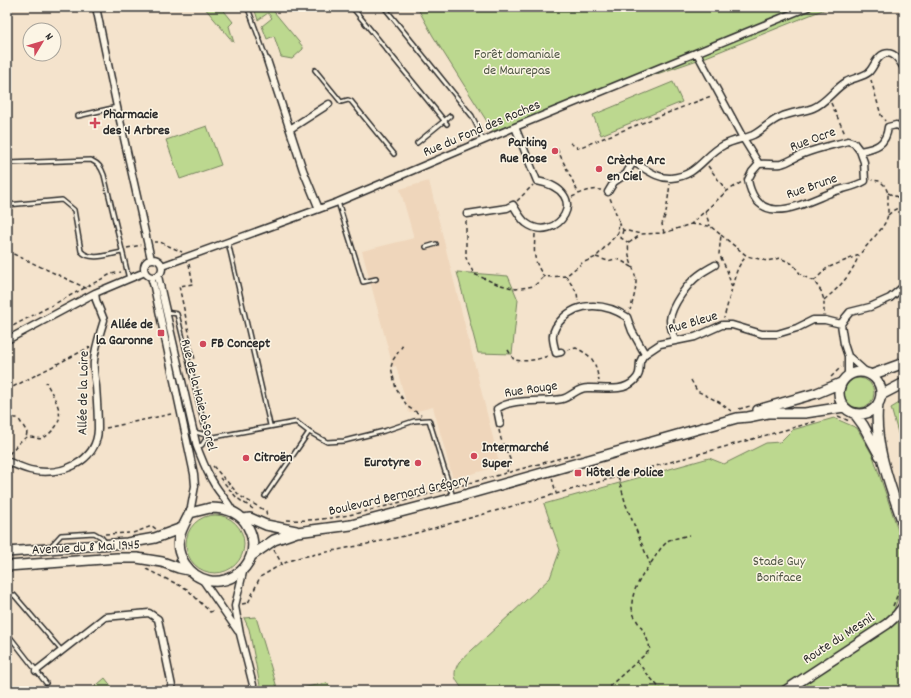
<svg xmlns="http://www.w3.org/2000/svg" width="911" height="698" viewBox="0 0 911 698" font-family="Dekko,sans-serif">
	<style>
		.built { fill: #efd6bb }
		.green { fill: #bcd88f; stroke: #74825d }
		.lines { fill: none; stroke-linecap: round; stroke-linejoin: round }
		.lane-casing { stroke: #2b2b2b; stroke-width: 6 }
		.street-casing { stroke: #2b2b2b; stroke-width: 9 }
		.secondary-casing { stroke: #2b2b2b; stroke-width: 12 }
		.path { stroke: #2b2b2b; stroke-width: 1.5; stroke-dasharray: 4 3; stroke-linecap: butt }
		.lane { stroke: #fcf5e5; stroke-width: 3 }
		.street { stroke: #fcf5e5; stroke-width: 6 }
		.secondary { stroke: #fcf5e5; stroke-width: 9 }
		.poi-dot { fill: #d1495b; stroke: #fcf5e5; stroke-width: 1.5 }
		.labels { text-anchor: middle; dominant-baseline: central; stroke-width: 3; stroke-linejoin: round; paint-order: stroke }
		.park-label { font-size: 14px; fill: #4f5644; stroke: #fcf5e5 }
		.poi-label { font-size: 14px; font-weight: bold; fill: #2b2b2b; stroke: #fcf5e5; text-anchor: start }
		.street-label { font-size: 14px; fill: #2b2b2b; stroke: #fcf5e5 }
	</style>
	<rect width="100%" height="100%" fill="#f4e3cc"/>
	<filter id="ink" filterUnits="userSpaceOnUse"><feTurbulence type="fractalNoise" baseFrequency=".025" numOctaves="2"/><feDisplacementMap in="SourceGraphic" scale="8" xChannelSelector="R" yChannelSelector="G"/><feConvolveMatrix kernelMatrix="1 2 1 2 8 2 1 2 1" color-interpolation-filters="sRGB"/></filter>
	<g filter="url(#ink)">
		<path class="built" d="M429 181 500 466 453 479 433 407 409 413 396 366 393 367 362 251 414 238 400 189Z"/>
		<path class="green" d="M204 7H221L233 22 229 26 234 43Z
			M259 7H270L303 47V49L292 59 281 57 274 36 267 39 262 26 272 18 268 13 258 20 255 11Z
			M417 7H830L706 57 493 131 433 36Z
			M673 82 682 102 601 135 593 115Z
			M207 126 221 165 180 179 166 140Z
			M457 272 508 276 518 300 512 354 478 353Z
			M844 393a15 15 0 1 1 30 0a15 15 0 1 1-30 0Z
			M904 400V454L891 408Z
			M834 418 857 428 873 456 894 518 904 550V575L900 592 894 610 904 623V691H464C456 680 451 676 459 662L550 578 560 550 544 504 709 458 724 464 766 443 780 442 792 430Z
			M186 544a29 29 0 1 1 58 0a29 29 0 1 1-58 0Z
			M256 617 278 691H261L249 629 244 618Z
			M105 678 115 691H90Z
			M327 683 333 691H286Z"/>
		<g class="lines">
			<defs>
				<path id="lane" d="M245 7 249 11 267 60
					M352 7 447 124
					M384 7 472 116 478 128 483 141
					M315 70 341 102 348 100 351 101 394 154
					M78 116 117 107
					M417 143 450 116
					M8 163 91 160C99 164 101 167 104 175L129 279
					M338 202 363 282 376 279
					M7 205 62 200 74 210 81 251C90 262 110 254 122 252
					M228 242 270 425
					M426 247 436 244
					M166 312 177 314 207 437 202 445 197 447
					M193 432C201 432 206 437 214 437L296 422 309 432 327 442 344 441 384 431 414 421 429 420 453 497
					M265 496 309 432
					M51 546 61 535 94 533 101 537 106 543
					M7 596 14 595 61 650
					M7 633 46 683"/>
				<path id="street" d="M96 7 117 107 151 259
					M697 53 743 138 759 164
					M267 60 303 170 319 209
					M290 129 329 104
					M759 164 752 172 748 180C758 231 803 203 833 192 844 188 855 187 865 181L864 162 860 151
					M759 164C766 163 774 165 781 164 789 162 795 157 803 154 818 148 833 145 848 141L854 143 860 151C876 148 886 145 888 127L896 125 904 128
					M608 192 614 182 626 174 633 162C645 168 657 179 671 178 698 176 704 155 724 145 733 140 744 139 753 135 763 130 770 121 781 117 791 112 803 112 813 108 826 103 834 89 846 82 853 78 863 77 869 72 874 67 876 57 884 54 894 50 900 62 904 68
					M467 214 507 208 513 205C517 211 520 218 526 223 556 246 595 192 537 181L515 127
					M144 268a9 9 0 1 1 18 0a9 9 0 1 1-18 0Z
					M162 266 338 202 515 127 808 7
					M158 276 197 447C202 459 206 471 213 482 219 493 228 501 233 512
					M151 277 154 287 194 474 195 486 190 513
					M7 340 95 293 145 272
					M675 341C673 334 670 327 670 320 671 306 688 283 699 275 704 271 710 268 715 265
					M645 354 660 344 695 337 722 325H732L762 334H777L797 328 813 320H825L841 324
					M848 356 867 373
					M848 375V356L844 344 841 324 845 318 850 312 870 307 890 298 904 286
					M500 424 497 409C513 397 543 403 562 399 571 397 577 388 587 388 602 387 622 393 634 381 641 375 639 369 640 362 641 359 643 356 645 354L632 331 627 317C607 304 580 300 562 319 557 324 554 328 553 335 552 340 555 348 556 353L561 352
					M7 461C14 464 22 468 30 470 60 477 97 463 98 429 98 414 97 400 96 386 95 378 93 369 94 361 95 347 100 334 104 320L96 300 95 293
					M244 568 235 606 240 634 253 685 252 691
					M202 579 238 631
					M36 671 105 617 149 613 158 619 173 691"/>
				<path id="secondary" d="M839 393a21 21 0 1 1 42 0a21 21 0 1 1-42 0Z
					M871 375 904 363
					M881 395 904 383
					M878 404C873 444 891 488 904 526
					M758 410 817 393 841 383
					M855 414 863 425 880 456
					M210 508C226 508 241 512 248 527 270 569 211 603 185 564 180 557 177 547 179 538 181 529 186 521 190 513Z
					M243 519 250 518 266 525 296 531
					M7 552 127 543 155 538 182 528
					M251 556 274 540 297 532 351 525 454 498 737 418 748 417 768 413H805L844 407
					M7 566 117 558H137L162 562 179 568 188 570
					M785 691 887 624 897 615 904 606"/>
			</defs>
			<use href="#lane" class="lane-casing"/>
			<use href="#street" class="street-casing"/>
			<use href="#secondary" class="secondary-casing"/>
			<path class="path" d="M871 80 881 115 885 121
				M831 103 845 134
				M570 143 578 148 711 96
				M557 149 579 194
				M708 166 726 190
				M888 193 904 200
				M572 197C581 193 591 188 601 190
				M517 201 533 185
				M705 211 710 226
				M888 215 894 210 904 205
				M466 221V258L474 274 497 284 516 289 534 286 544 277
				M619 222 623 230 641 234 664 233 691 224 727 191 742 182
				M691 224 710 226 721 235 719 254 727 270 732 288 724 318
				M623 230 621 238 629 243C626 257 635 268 636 281 636 291 633 301 630 310
				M664 233 662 224 666 213 670 184
				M535 234C534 256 533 259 544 277L566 276 582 263 596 257 618 233 619 221 610 198
				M721 235 747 256 767 261 780 258 793 264 801 275 814 281 821 291 824 300V313
				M154 242H160L182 252
				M629 243 640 235
				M127 248 141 245
				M7 251 88 289
				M596 257 608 261 615 259 620 260 632 267
				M189 264 193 284 179 286 195 360
				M566 276 577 293 578 301
				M814 281 827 268 859 255 882 228 886 221 888 215V193L885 186 880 181 872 180
				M732 287C736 274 737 265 747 256
				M824 300C841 286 851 275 859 255
				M7 329 111 274 121 272
				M403 345 393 360 391 367 396 389 408 407 421 415
				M508 350 514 360C526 362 538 360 550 355
				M567 350 576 348C594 357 595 361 599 381
				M831 377 841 367
				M691 380 697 391 719 402 731 411
				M7 390 90 347
				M739 409 750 406
				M838 416 849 421
				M7 420 11 418H18L27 432 26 438
				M106 428 171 414
				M499 430 501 439 510 459 507 472
				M9 454C15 448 22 436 31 437 36 437 39 440 43 438 47 436 50 433 53 430 68 415 53 397 46 382
				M213 466 240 496 266 511 267 517
				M220 478 237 498 253 509
				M552 478 556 493
				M455 487 583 452
				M287 520C341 523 395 503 446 489
				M133 533 152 526 156 529
				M105 534 129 533
				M902 535 904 541
				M274 550 282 564
				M651 563 661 548 669 540 689 535
				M146 569 187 589 210 612 215 610
				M242 604 248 603 250 599 260 577 282 564 297 558 377 542 409 535 817 421
				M893 606 901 586 904 574
				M637 662 662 691
				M604 691 650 650C649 641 645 635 641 627 637 621 632 614 632 607 631 591 642 576 650 564L626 505 618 476"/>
			<use href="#lane" class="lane"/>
			<use href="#street" class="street"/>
			<use href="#secondary" class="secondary"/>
		</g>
	</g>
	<g class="poi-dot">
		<path d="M93 117h4v4h4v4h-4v4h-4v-4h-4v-4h4z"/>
		<circle cx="555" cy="151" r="4"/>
		<circle cx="599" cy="169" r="4"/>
		<rect x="157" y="329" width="8" height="8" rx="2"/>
		<circle cx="203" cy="344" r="4"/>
		<circle cx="474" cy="456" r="4"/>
		<circle cx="246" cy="458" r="4"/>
		<circle cx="418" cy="463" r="4"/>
		<rect x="574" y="469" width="8" height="8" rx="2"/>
	</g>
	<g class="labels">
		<g class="park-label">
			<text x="517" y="55">Forêt domaniale<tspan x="517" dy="16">de Maurepas</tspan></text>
			<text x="779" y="562">Stade Guy<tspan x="779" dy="16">Boniface</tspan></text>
		</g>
		<g class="poi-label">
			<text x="103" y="115">Pharmacie<tspan x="103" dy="16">des 4 Arbres</tspan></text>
			<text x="547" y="143" text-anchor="end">Parking<tspan x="547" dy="16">Rue Rose</tspan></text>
			<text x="607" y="161">Crèche Arc<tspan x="607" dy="16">en Ciel</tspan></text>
			<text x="153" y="325" text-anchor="end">Allée de<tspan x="153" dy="16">la Garonne</tspan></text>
			<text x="211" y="344">FB Concept</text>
			<text x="482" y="448">Intermarché<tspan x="482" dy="16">Super</tspan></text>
			<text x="254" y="458">Citroën</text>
			<text x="410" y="463" text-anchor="end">Eurotyre</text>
			<text x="586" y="473">Hôtel de Police</text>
		</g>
		<g class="street-label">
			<text transform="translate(482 129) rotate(-23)">Rue du Fond des Roches</text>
			<text transform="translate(813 140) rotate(-20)">Rue Ocre</text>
			<text transform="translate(812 187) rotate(-19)">Rue Brune</text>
			<text transform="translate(693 323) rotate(-16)">Rue Bleue</text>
			<text transform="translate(531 390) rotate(-8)">Rue Rouge</text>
			<text transform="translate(84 393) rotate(-89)">Allée de la Loire</text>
			<text transform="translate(198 395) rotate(76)">Rue de la Haie à Sorel</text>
			<text transform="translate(399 496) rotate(-13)">Boulevard Bernard Grégory</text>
			<text transform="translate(86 548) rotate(-3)">Avenue du 8 Mai 1945</text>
			<text transform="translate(839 639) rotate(-33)">Route du Mesnil</text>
		</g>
	</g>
	<rect width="911" height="698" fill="none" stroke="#fcf5e5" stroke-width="24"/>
	<rect x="12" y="12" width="887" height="674" fill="none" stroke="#2b2b2b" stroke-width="1.5" filter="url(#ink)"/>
	<g transform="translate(42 42) rotate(52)"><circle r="19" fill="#fcf5e5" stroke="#a8a49b"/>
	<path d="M0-3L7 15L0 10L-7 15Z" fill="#d1495b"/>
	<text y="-6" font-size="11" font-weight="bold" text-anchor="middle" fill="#2b2b2b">N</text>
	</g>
</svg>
